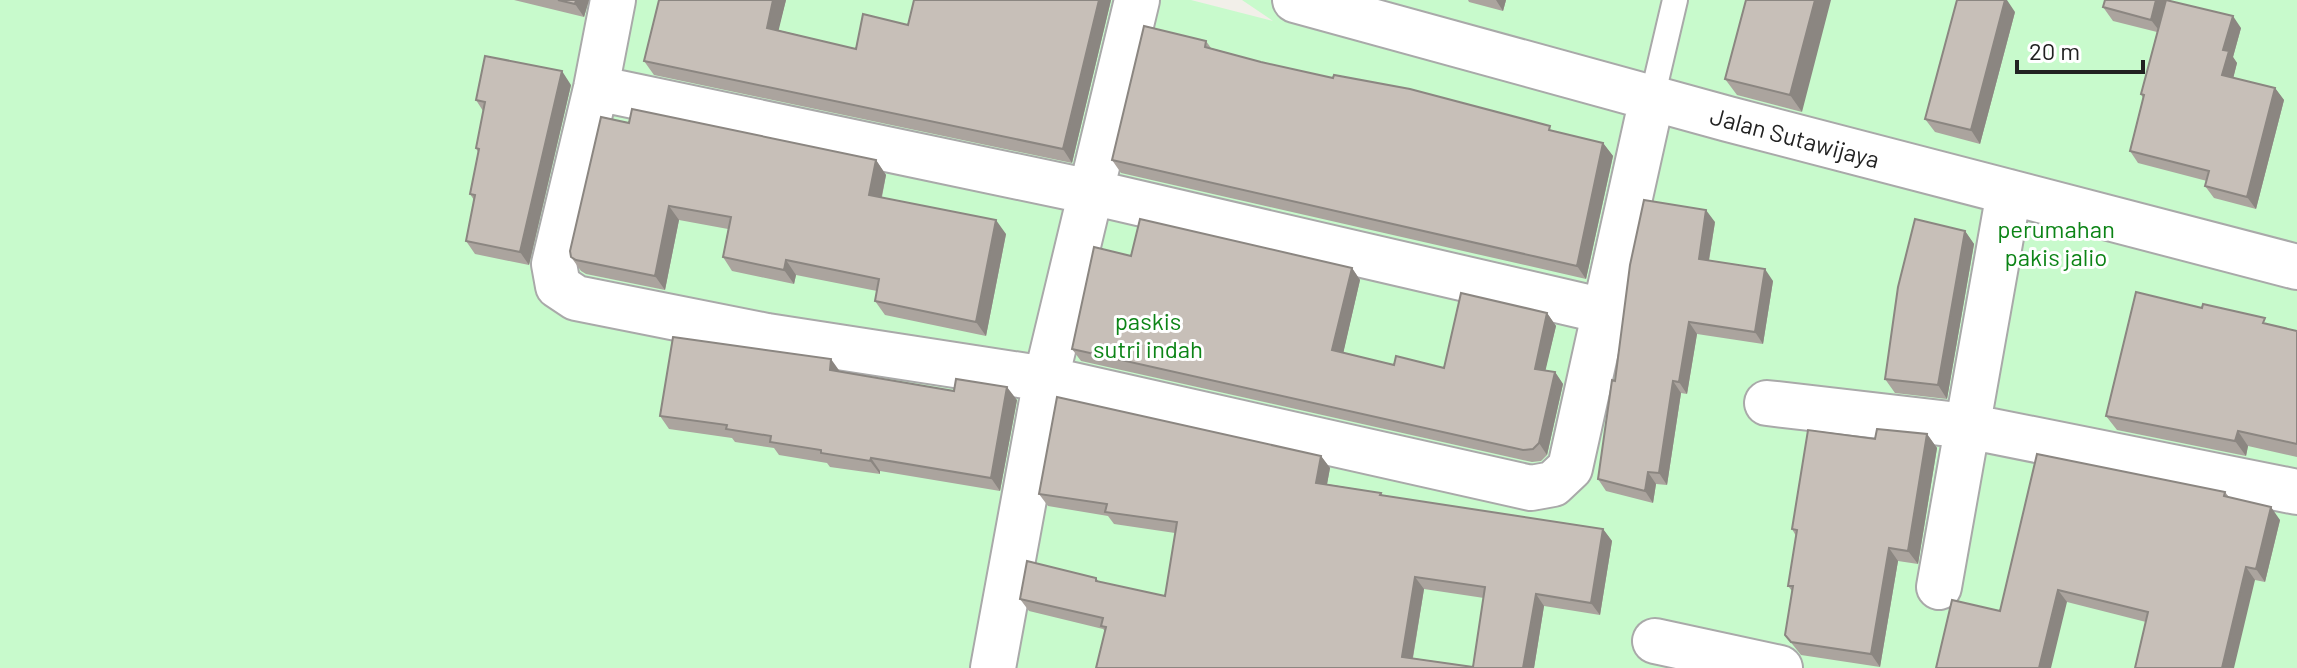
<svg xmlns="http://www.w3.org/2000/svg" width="2297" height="668" viewBox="0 0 2297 668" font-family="Barlow,sans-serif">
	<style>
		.park { fill: #c8facc }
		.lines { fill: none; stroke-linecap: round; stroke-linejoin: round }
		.service-casing { stroke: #a9a9a9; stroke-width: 28 }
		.minor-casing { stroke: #a9a9a9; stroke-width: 48 }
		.service { stroke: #fff; stroke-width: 24 }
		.minor { stroke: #fff; stroke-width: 44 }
		.wall { fill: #aba49e; fill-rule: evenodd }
		.shaded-wall { fill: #8b8681 }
		.building { fill: #c7bfb8; stroke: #8b8681; stroke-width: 2; fill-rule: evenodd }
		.labels { text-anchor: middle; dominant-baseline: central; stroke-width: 6; stroke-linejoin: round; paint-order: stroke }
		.street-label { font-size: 24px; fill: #222; stroke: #fff }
		.park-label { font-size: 24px; fill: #0c8416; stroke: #fff }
	</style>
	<rect width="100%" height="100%" fill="#f2efe9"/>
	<path class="park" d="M0 0H1191L1273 21 1242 0H2297V668H0Z"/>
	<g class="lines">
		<defs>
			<path id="service" d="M1652 98 1675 0"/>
			<path id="minor" d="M613 0 596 88 554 264 558 286 576 298 767 336 1046 379 1531 488 1553 484 1570 468 1652 98
				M1295 0 1728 119 2297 267
				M596 88 1091 192 1604 311
				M1767 403 1967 426 2297 492
				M1939 587 2009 192
				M1655 641 1780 668
				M993 668 1046 379 1137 0"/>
		</defs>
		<use href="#service" class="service-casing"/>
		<use href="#minor" class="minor-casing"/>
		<use href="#service" class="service"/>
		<use href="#minor" class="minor"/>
	</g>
	<path class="wall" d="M514 0H589L584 17Z
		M659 0H786L778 30 856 49 908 25 914 0H1111L1072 163 654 75 644 61Z
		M1468 0H1506L1503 11 1469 2Z
		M1746 0 1802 112 1737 95 1725 79Z
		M2103 7 2241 28 2233 57 2237 63 2233 78 2275 88 2284 100 2256 209 2214 198 2205 186 2207 181 2138 163 2130 151 2143 98 2141 94 2157 32 2113 21Z
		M2015 12 1980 144 1935 132 1925 119Z
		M1206 41 1211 48 1261 62 1603 143 1613 156 1586 279 1121 173 1112 160Z
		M571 85 529 265 475 254 466 241 474 200 470 194 478 152 476 148 483 111 476 100Z
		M629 123 876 160 886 175 882 197 1006 234 986 336 885 315 875 301 877 291 796 275 794 284 732 271 723 257 728 229 679 220 665 290 586 274 581 271 571 257Z
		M1715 222 1709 261 1773 281 1763 344 1697 334 1687 394 1681 393 1667 485 1656 484 1653 503 1606 491 1598 479Z
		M1965 231 1974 244 1947 399 1895 393 1885 379Z
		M1131 256 1352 268 1360 280 1343 353 1394 365 1444 368 1547 313 1556 326 1545 370 1555 372 1563 384 1547 455 1541 461 1532 462 1081 361 1072 349Z
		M2269 324 2297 331V457L2248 446 2246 456 2117 430 2106 416Z
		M840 372 954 391 1017 400 1000 491 880 471V474L830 467 827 463 779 455 774 448 735 442 732 438 669 429 660 416Z
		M1927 434 1937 448 1918 564 1898 561 1880 667 1801 655 1785 635 1792 591 1788 586 1796 536 1792 529 1875 439Z
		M1321 456 1330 468 1327 484 1381 493 1383 496 1603 529 1612 541 1600 615 1544 606 1534 668H1096L1105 631 1103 629 1029 611 1020 599 1096 578 1099 582 1165 596 1175 533 1114 524 1108 516 1048 506 1039 494ZM1424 589 1484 598 1473 667 1413 658Z
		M2225 492 2229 497 2280 520 2265 582 2255 580 2146 622 2067 602 2000 611Z"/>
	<path class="shaded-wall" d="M576 0H589L584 17 575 4Z
		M773 0H786L776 41 767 28Z
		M1099 0H1111L1072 163 1063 149Z
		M1496 0H1506L1503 11Z
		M1815 0H1831L1802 112 1790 95Z
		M2005 0H2007L2015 12 1980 144 1971 130Z
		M2156 0H2169L2161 33 2151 20Z
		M2233 16 2241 28 2233 57 2237 63 2231 87 2222 75 2223 50Z
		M562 71 571 85 529 265 520 252Z
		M2275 88 2284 100 2256 209 2247 197Z
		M1603 143 1613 156 1586 279 1577 266Z
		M876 160 886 175 879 209 869 195Z
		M669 206 679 220 665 290 655 276Z
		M1706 210 1715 222 1707 271 1699 259Z
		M996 220 1006 234 986 336 976 322Z
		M1965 231 1974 244 1947 399 1938 385Z
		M786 260 796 275 794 284 784 270Z
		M1352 268 1360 280 1341 363 1332 350Z
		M1765 269 1773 281 1763 344 1755 332Z
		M1547 313 1556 326 1543 381 1535 369Z
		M1689 322 1697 334 1687 394 1679 382Z
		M831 359 841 373 830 370Z
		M1555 372 1563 384 1547 455 1539 443Z
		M1673 381 1681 393 1667 485 1659 473Z
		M1007 387 1017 400 1000 491 991 478Z
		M2238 431 2248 446 2246 456 2235 441Z
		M1927 434 1937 448 1918 564 1908 551Z
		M1321 456 1330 468 1325 495 1316 483Z
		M871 458 880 471V474L870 461Z
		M1648 472 1656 484 1653 503 1645 491Z
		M2271 507 2280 520 2265 582 2256 569Z
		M1603 529 1612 541 1600 615 1591 603Z
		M1889 548 1898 561 1880 667 1871 654Z
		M2246 567 2255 580 2234 668H2222Z
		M1415 577 1424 589 1411 668 1402 657Z
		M2058 590 2067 602 2051 668H2039Z
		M1536 594 1544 606 1534 668H1523Z"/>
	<path class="building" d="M558 0H576L575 4Z
		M659 0H773L767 28 856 49 863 14 908 25 914 0H1099L1063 149 644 61Z
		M1746 0H1815L1790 95 1725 79Z
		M1957 0H2005L1971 130 1925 119Z
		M2105 0H2156L2151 20 2103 7Z
		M2166 0 2233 16 2223 50 2229 51 2222 75 2275 88 2247 197 2205 186 2209 171 2130 151 2144 95 2141 94Z
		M1144 26 1206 41 1205 47 1261 62 1333 78 1334 75 1410 89 1550 126 1549 130 1603 143 1577 266 1112 160Z
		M485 56 562 71 520 252 466 241 475 195 470 194 479 149 476 148 485 102 476 100Z
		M632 109 876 160 869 195 996 220 976 322 875 301 879 279 786 260 784 270 723 257 731 217 669 206 655 276 576 260 571 257 570 251 601 117 629 123Z
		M1644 200 1706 210 1699 259 1765 269 1755 332 1689 322 1679 382 1673 381 1659 473 1648 472 1645 491 1598 479 1612 380 1615 381 1630 265Z
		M1140 219 1352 268 1332 350 1394 365 1396 356 1444 368 1461 293 1547 313 1535 369 1555 372 1539 443 1533 449 1523 450 1072 349 1094 247 1131 256Z
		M1915 219 1965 231 1938 385 1885 379 1898 287Z
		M2136 292 2202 308 2203 304 2265 318 2263 323 2297 331V444L2238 431 2235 441 2106 416Z
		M673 337 831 359 830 370 954 391 956 379 1007 387 991 478 871 458 870 461 821 453V450L770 442 771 436 726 429 727 425 660 416Z
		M1057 397 1321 456 1316 483 1381 493 1380 495 1603 529 1591 603 1536 594 1523 668H1096L1106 627 1101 626 1103 618 1020 599 1027 561 1096 578V581L1165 596 1177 522 1105 512 1107 504 1039 494ZM1415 577 1485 587 1473 667 1402 657Z
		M1877 429 1927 434 1908 551 1889 548 1871 654 1791 642 1785 635 1793 586H1788L1797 530 1792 529 1808 430 1875 439Z
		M2037 454 2225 492 2224 496 2271 507 2256 569 2246 567 2222 668H2135L2148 612 2058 590 2039 668H1936L1952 600 2000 611Z"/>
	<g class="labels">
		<g class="street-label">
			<text transform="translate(1795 137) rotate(15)">Jalan Sutawijaya</text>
		</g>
		<g class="park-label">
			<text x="2056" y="228">perumahan<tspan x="2056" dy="28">pakis jalio</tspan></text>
			<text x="1148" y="320">paskis<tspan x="1148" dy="28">sutri indah</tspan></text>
		</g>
	</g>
	<path d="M2017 60v12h126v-12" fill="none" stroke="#222222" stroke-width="4"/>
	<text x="2029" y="60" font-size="24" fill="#222222" stroke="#ffffff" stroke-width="6" paint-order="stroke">20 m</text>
</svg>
